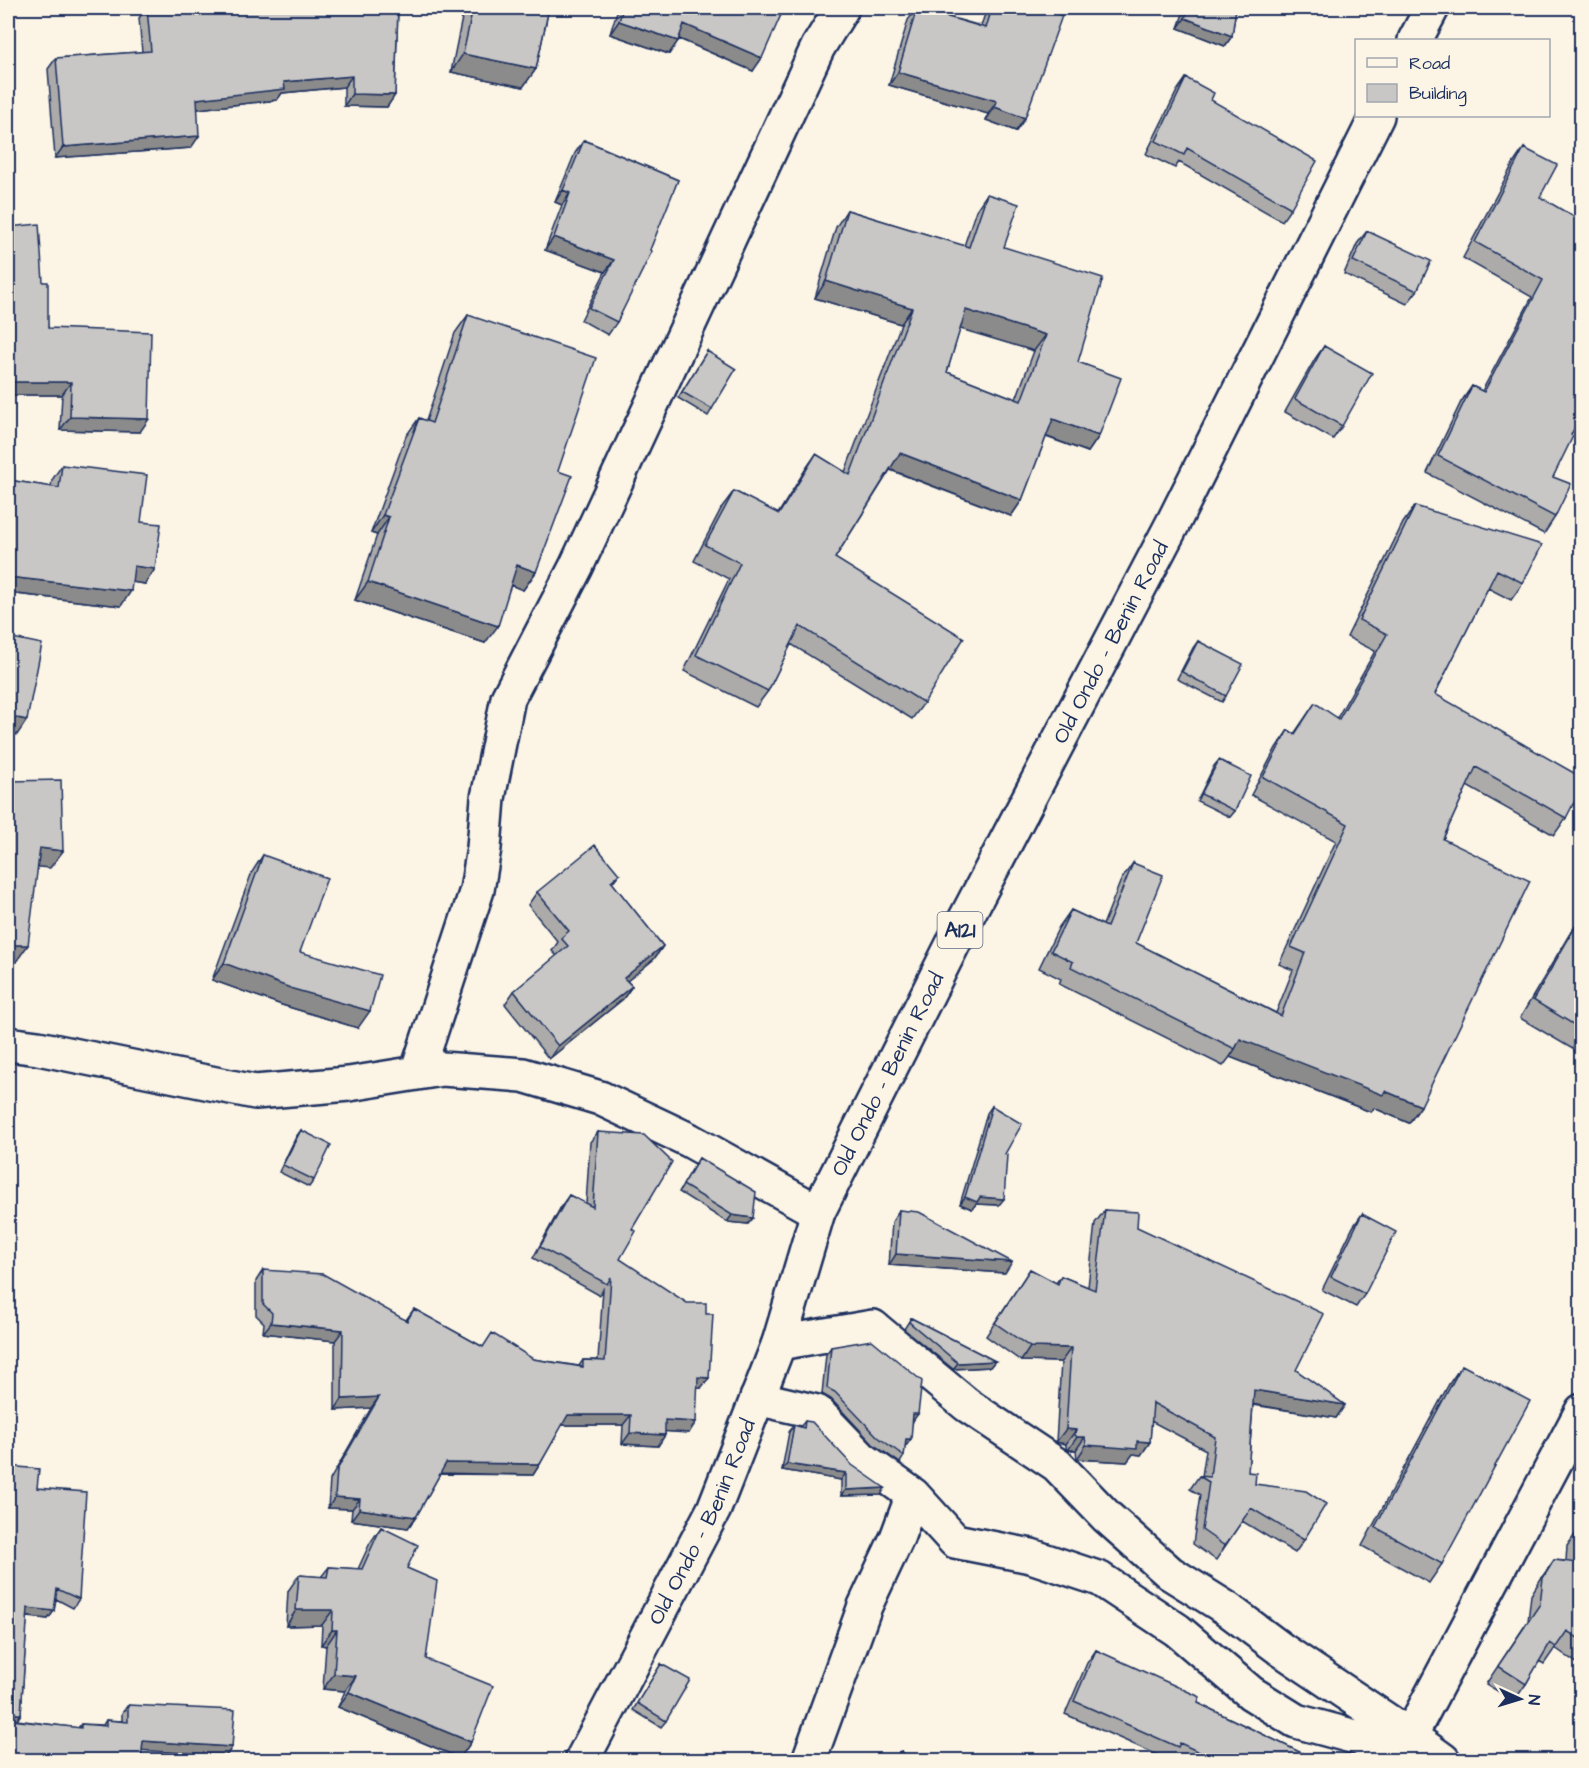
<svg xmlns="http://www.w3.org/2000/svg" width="1589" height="1768" viewBox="0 0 1589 1768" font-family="'Architects Daughter',sans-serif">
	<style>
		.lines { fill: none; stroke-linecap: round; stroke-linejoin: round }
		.minor-casing { stroke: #1b2f5e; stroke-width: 38 }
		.major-casing { stroke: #1b2f5e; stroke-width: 38 }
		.minor { stroke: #fcf5e5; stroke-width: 33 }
		.major { stroke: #fcf5e5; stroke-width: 33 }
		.wall { fill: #acabaa; stroke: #1b2f5e; stroke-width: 1.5; fill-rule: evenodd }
		.shaded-wall { fill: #8c8b8b; stroke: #1b2f5e; stroke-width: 1.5 }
		.building { fill: #c8c7c6; stroke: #1b2f5e; stroke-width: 1.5; fill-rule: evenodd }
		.labels { text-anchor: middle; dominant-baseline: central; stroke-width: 4.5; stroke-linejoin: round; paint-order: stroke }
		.shield { fill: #fcf5e5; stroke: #5e6a86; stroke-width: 1.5 }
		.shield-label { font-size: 21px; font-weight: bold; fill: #1b2f5e }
		.street-label { font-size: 22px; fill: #1b2f5e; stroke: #fcf5e5 }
	</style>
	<rect width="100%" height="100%" fill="#fcf5e5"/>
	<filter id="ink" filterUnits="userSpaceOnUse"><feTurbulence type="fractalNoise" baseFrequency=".0167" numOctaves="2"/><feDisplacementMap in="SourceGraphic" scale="12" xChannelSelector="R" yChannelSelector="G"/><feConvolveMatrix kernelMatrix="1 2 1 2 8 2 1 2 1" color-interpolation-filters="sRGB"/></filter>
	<g filter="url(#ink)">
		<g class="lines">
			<defs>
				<path id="minor" d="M8 1044 38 1048 255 1092 349 1084 442 1069 523 1075 600 1098 689 1140 818 1212
					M417 1073 477 890 484 848 488 798 508 698 576 567 818 47 842 8
					M779 1343 873 1327 967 1405 1057 1465 1107 1517 1170 1573 1226 1608 1282 1650 1410 1736 1443 1760
					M757 1398 817 1412 861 1458 913 1495 955 1541 1031 1556 1100 1579 1177 1630 1251 1693 1296 1721 1359 1738 1385 1753 1391 1760
					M1410 1736 1582 1411
					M809 1760 865 1606 897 1538 913 1495"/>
				<g id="major">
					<path d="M1415 40 1432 8"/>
					<path id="s1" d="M582 1760 714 1509 779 1343 818 1212 965 920 1173 523 1377 116"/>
				</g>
			</defs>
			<use href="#minor" class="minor-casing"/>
			<use href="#major" class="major-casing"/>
			<use href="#minor" class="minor"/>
			<use href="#major" class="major"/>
		</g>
		<path class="wall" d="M146 8H398L395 95 387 107 344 106V87L282 93 277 100 197 109 191 148 55 158 48 69 56 58 142 52 139 18Z
			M464 8H549L536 69 523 87 451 72Z
			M618 8H784L753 71 679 39 669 54 610 34Z
			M917 8 981 26 987 8H1045L1025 118 1016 131 986 120 988 114 889 85 908 20Z
			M1185 8H1236L1232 36 1225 46 1178 28Z
			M1186 78 1211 100 1291 208 1282 221 1179 162 1175 168 1146 154 1177 91Z
			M584 140 678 180 617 322 608 335 581 320 605 272 545 250 562 205 555 202 575 153Z
			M1524 148 1540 197 1571 435 1553 477 1555 517 1544 534 1427 473 1461 402 1472 386 1482 391 1532 297 1463 258 1513 164Z
			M987 194 1004 247 1078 362 1099 436 1088 452 1046 437 1022 500 1011 516 890 470 835 558 924 703 912 719 791 644 768 691 756 707 684 671 729 579 694 561 722 507 734 491 778 514 805 470 816 454 845 472 901 324 815 298 836 227 847 210 964 246 976 210ZM960 328 1034 351 1016 399 947 372Z
			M1367 231 1417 291 1407 304 1344 274 1357 244Z
			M43 282 48 328 140 432 60 430 62 395H8Z
			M468 315 558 471 536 572 523 590 511 585 485 643 355 600 377 535 371 533 406 436 419 418 426 421 455 333Z
			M1324 346 1342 426 1333 439 1285 412 1315 359Z
			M707 351 712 409 708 416 678 398Z
			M62 465 141 522 145 584 132 582 121 606 8 593V480L51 487 52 480Z
			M1415 506 1523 583 1511 600 1488 588 1435 694 1566 818 1554 835 1467 786 1443 839 1421 1106 1409 1123 1374 1108 1371 1112 1230 1057 1223 1066 1059 984 1061 979 1039 968 1059 927 1071 910 1103 925 1121 880 1133 863 1136 943 1276 1013 1293 970 1279 964 1336 841 1251 795 1276 748 1288 730 1294 734 1315 703 1337 718 1375 651 1347 637 1403 523Z
			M1198 641 1226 696 1222 702 1177 679 1193 648Z
			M1219 760 1235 811 1230 817 1197 801 1214 766Z
			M263 855 300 952 358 1028 282 1005 212 980 252 872Z
			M619 874 612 883 663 946 654 959 627 981 632 986 623 999 549 1059 505 1004 514 991 557 956 552 951 558 942 528 905 537 892Z
			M1581 917V1054L1520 1018 1569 935Z
			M992 1106 1005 1154 999 1205 976 1204 972 1209 960 1204 987 1113Z
			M301 1130 314 1180 309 1187 279 1172 296 1137Z
			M598 1132 632 1229 620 1259 701 1388H697L689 1433 665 1431V1435L658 1446 622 1444 623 1425H562L540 1464 533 1475 440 1474 416 1517 408 1528 351 1520 352 1509 328 1508 330 1480 371 1408 335 1410V1341L263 1333 264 1323 256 1315V1281L263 1270 406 1320 414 1309 483 1347 533 1359 579 1366 583 1360H598L603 1289 599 1295 533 1258 562 1205 569 1195 586 1204 590 1142Z
			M699 1158 753 1218 748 1224 727 1222 679 1192Z
			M899 1210 1005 1273 889 1265 892 1222Z
			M1105 1210 1137 1227 1296 1370 1345 1405 1336 1418 1253 1405 1248 1472 1255 1484 1304 1540 1295 1553 1242 1521 1216 1560 1193 1544 1200 1495 1190 1489 1199 1476H1202L1206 1450 1151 1421 1150 1442 1141 1455 1133 1454 1127 1462 1077 1459 1076 1450H1068L1066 1448V1444L1056 1442 1061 1362 1021 1361 986 1336 1030 1269 1056 1283 1061 1276 1088 1287 1095 1223Z
			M1362 1214 1365 1294 1356 1307 1322 1290 1353 1227Z
			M911 1318 995 1361 990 1367 953 1369 904 1329Z
			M831 1347 913 1421 906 1446H905L904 1456 900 1463 873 1444 831 1399 822 1394 826 1354Z
			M1462 1365 1442 1564 1429 1583 1362 1546 1449 1384Z
			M805 1421 881 1495 841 1496V1480L782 1470 789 1432 794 1425 800 1427Z
			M8 1466 37 1488 79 1599 73 1608 56 1599 54 1611 48 1619 27 1617 21 1714 17 1720 78 1728 81 1724 103 1725 106 1720 122 1721V1713L128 1705 232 1747 226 1756 142 1750 8 1761V1724L9 1722H8Z
			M381 1527 407 1568 426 1659 471 1742 460 1758 338 1707 345 1691 323 1689 326 1646 321 1645 322 1625 286 1626 288 1591 299 1575 321 1577 329 1567 358 1569 370 1543Z
			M1579 1529H1581V1666L1555 1648 1544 1664 1539 1661 1526 1684 1514 1701 1486 1684 1528 1621 1531 1595 1542 1577 1554 1560 1566 1561 1567 1546Z
			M1096 1650 1198 1703 1318 1761H1181L1172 1756 1169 1760 1065 1714 1087 1663Z
			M661 1664 666 1721 661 1727 633 1710Z"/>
		<path class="shaded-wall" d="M1185 18 1232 36 1225 46 1178 28Z
			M619 21 678 41 669 54 610 34Z
			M684 24 762 58 753 71 675 37Z
			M463 54 536 69 523 87 451 72Z
			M898 72 997 101 988 114 889 85Z
			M352 76 344 87 282 93 277 100 189 110 197 99 284 82Z
			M352 94 395 95 387 107 344 106Z
			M995 107 1025 118 1016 131 986 120Z
			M199 136 191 148 55 158 63 147Z
			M563 190 570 193 562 205 555 202Z
			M554 237 614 260 605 272 545 250Z
			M826 281 912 308 901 324 815 298Z
			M966 310 1046 335 1034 351 954 327Z
			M8 382H71L62 395H8Z
			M70 417 149 419 140 432 60 430Z
			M1053 419 1099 436 1088 452 1042 435Z
			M900 453 1022 500 1011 516 889 469Z
			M383 515 389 517 377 535 371 533Z
			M517 565 536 572 523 590 505 583Z
			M134 566 155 569 145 584 124 581Z
			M9 577 131 591 121 606 8 593V579Z
			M368 582 498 626 485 643 355 600Z
			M8 716 27 720 17 735 8 733Z
			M40 848 63 851 50 868 28 866Z
			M8 945H28L16 962H8Z
			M663 946 654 959 615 991 624 978Z
			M224 963 370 1011 358 1028 282 1005 212 980Z
			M632 986 623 999 549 1059 558 1046Z
			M1240 1039 1385 1091 1421 1106 1409 1123 1374 1108 1371 1112 1230 1057 1235 1049Z
			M965 1197H980L1004 1199 999 1205 976 1204 972 1209 960 1204Z
			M732 1215 753 1218 748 1224 727 1222Z
			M896 1254 1012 1262 1005 1273 889 1265Z
			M271 1323 343 1330 335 1341 263 1333Z
			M1030 1347 1071 1348 1061 1362 1021 1361Z
			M995 1361 990 1367 953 1369 958 1363Z
			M698 1377 709 1378 701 1388H690Z
			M1254 1390 1345 1405 1336 1418 1245 1403Z
			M379 1397 371 1408 335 1410 342 1399Z
			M913 1414H918L913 1421 908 1420Z
			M568 1415H631L623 1425H560Z
			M665 1420 696 1422 689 1433 657 1431Z
			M1066 1429 1076 1430 1066 1444 1056 1442Z
			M630 1433 665 1435 658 1446 622 1444Z
			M1077 1437H1085L1076 1450H1068Z
			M906 1439H911L906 1446H901Z
			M1137 1441 1150 1442 1141 1455 1133 1454 1127 1462 1077 1459 1086 1445Z
			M446 1463 540 1464 533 1475 439 1473Z
			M787 1464 846 1473 841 1480 782 1470Z
			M885 1488 881 1495 841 1496 846 1490Z
			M335 1497 360 1499 352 1509 328 1508Z
			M359 1509 416 1517 408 1528 351 1520Z
			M28 1608 54 1611 48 1619 22 1616Z
			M296 1610H333L322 1625 286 1626Z
			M332 1630H337L326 1646 321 1645Z
			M334 1674 356 1676 345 1691 323 1689Z
			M349 1692 471 1742 460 1758 338 1707Z
			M8 1714H21L15 1722 11 1720 9 1722H8Z
			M143 1741 232 1747 226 1756 137 1750Z"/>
		<path class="building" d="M147 8H398L395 95 352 94V76L284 82 285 89 197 99 199 136 63 147 56 58 151 51Z
			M473 8H549L536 69 463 54Z
			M623 8H784L762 58 684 24 678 41 619 21Z
			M917 8 986 28 992 8H1045L1062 16 1025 118 995 107 997 101 898 72Z
			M1189 8H1236L1232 36 1185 18Z
			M1186 78 1214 93 1211 100 1317 161 1291 208 1187 148 1184 155 1156 141Z
			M584 140 678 180 650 250 652 251 617 322 589 308 614 260 554 237 570 193 563 190Z
			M1524 148 1557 165 1540 197 1581 221V415L1571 435 1573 436 1553 477 1571 484 1555 517 1438 456 1472 386 1484 392 1543 280 1475 242Z
			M987 194 1019 204 1004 247 1103 278 1078 362 1121 378 1099 436 1053 419 1022 500 900 453 835 558 964 638 924 703 800 626 768 691 696 655 740 563 705 545 734 491 779 514 816 454 850 475 912 308 826 281 847 210 969 247ZM966 310 1046 335 1021 401 947 372Z
			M39 224 43 282H48V328L151 332 149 419 70 417 71 382H8V227Z
			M1367 231 1431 261 1417 291 1353 261Z
			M468 315 596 358 558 471 572 476 536 572 517 565 498 626 368 582 389 517 383 515 419 418 432 423Z
			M1324 346 1372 373 1342 426 1295 399Z
			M707 351 736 369 712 409 682 392Z
			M62 465 147 475 141 522 161 524 155 569 134 566 131 591 9 577 8 584V480L59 488Z
			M1415 506 1542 545 1523 583 1497 570 1435 694 1581 777V789L1566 818 1476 767 1443 839 1530 881 1421 1106 1385 1091 1383 1095 1240 1039 1235 1049 1071 967 1073 962 1051 951 1071 910 1107 927 1133 863 1163 875 1136 943 1281 1016 1305 953 1291 947 1348 824 1263 777 1288 730 1295 734 1315 703 1339 719 1387 634 1359 620Z
			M8 637 42 644 27 720 8 716Z
			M1198 641 1243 664 1226 696 1182 672Z
			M1219 760 1251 776 1235 811 1201 794Z
			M61 780 63 851 40 848 28 945H8V781Z
			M595 845 619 874 611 881 663 946 624 978 632 986 558 1046 514 991 568 946 561 938 569 931 537 892Z
			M263 855 327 878 300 952 380 975 370 1011 293 989 224 963Z
			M1581 917V1029L1533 1000Z
			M992 1106 1022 1124 1005 1154 1007 1155 1004 1199 980 1197 977 1202 965 1197Z
			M301 1130 331 1145 314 1180 283 1165Z
			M598 1132 644 1135 672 1162 632 1229 636 1231 620 1259 687 1303H706V1314H713L709 1378 698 1377 696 1422 665 1420V1435L630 1433 631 1415H568L540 1464 446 1463 416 1517 359 1509 360 1499 335 1497 337 1470 379 1397 342 1399 343 1330 271 1323 272 1313 263 1304V1270L323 1274 407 1321 414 1309 483 1347 492 1333 533 1359 583 1367V1360L605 1361 611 1277 607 1284 540 1247 569 1195 593 1207Z
			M699 1158 756 1192 753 1218 732 1215 683 1185Z
			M899 1210 919 1212 1012 1262 896 1254Z
			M1105 1210 1138 1212 1137 1227 1324 1314 1296 1370 1345 1405 1254 1390 1248 1472 1256 1473 1255 1484 1306 1491 1326 1504 1304 1540 1251 1508 1225 1546 1202 1530 1209 1482 1199 1476 1210 1477 1215 1437 1153 1403 1150 1442 1137 1441V1449L1086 1445 1085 1437H1077L1075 1435 1076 1430 1066 1429 1071 1348 1030 1347 995 1323 1030 1269 1058 1284 1061 1276 1095 1290Z
			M1362 1214 1396 1232 1365 1294 1331 1277Z
			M911 1318 995 1361 958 1363 909 1322Z
			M872 1340 922 1381 918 1414H913L911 1439H906L904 1456 878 1437 835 1392 827 1388 831 1347Z
			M1462 1365 1530 1401 1442 1564 1375 1527Z
			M805 1421 812 1422 852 1465 885 1488 846 1490V1473L787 1464 794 1425 804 1428Z
			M8 1466 39 1469 37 1488 86 1492 79 1599 57 1589 54 1611 28 1608 21 1714H8Z
			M381 1527 418 1545 407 1568 437 1581 426 1659 493 1686 471 1742 349 1692 356 1676 334 1674 337 1630H332L333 1610H296L299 1575 327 1577 329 1567 362 1569Z
			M1579 1529H1581V1640L1567 1631 1556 1647 1550 1643 1526 1684 1498 1666 1540 1604 1543 1578 1554 1560 1577 1563Z
			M1096 1650 1200 1697 1198 1703 1318 1761H1218L1180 1743 1178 1747 1074 1701Z
			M661 1664 690 1680 666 1721 637 1703Z
			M128 1705 235 1710 232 1747 143 1741 141 1761H8L11 1720 81 1728V1724L106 1726V1720L128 1722Z
			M901 1751 915 1761H894Z"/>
	</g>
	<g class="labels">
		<rect class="shield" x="937.5" y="912" width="45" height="36" rx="4.5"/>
		<g class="shield-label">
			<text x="960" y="930">A121</text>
		</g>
		<g class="street-label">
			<text stroke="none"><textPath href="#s1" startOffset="1239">Old Ondo - Benin Road</textPath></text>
			<text stroke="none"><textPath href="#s1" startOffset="753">Old Ondo - Benin Road</textPath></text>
			<text stroke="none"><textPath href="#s1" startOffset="267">Old Ondo - Benin Road</textPath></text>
		</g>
	</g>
	<rect width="1589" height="1768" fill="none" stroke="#fcf5e5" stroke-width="30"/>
	<rect x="15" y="15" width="1559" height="1738" fill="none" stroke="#1b2f5e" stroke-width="2" filter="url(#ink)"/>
	<rect x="1355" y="39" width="195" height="78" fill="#fcf5e5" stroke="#a2a6af" stroke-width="1.5"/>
	<rect x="1367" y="58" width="30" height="9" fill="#fcf5e5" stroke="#a2a6af" stroke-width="1.5"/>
	<text x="1409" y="69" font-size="18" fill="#1b2f5e">Road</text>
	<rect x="1367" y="84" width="30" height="18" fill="#c8c7c6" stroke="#a2a6af" stroke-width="1.5"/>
	<text x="1409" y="99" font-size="18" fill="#1b2f5e">Building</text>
	<g transform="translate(1520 1699) rotate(94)" stroke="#fcf5e5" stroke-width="4.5" paint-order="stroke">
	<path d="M0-4.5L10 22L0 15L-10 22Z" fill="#1b2f5e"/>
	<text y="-9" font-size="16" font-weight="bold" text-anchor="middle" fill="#1b2f5e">N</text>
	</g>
</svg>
